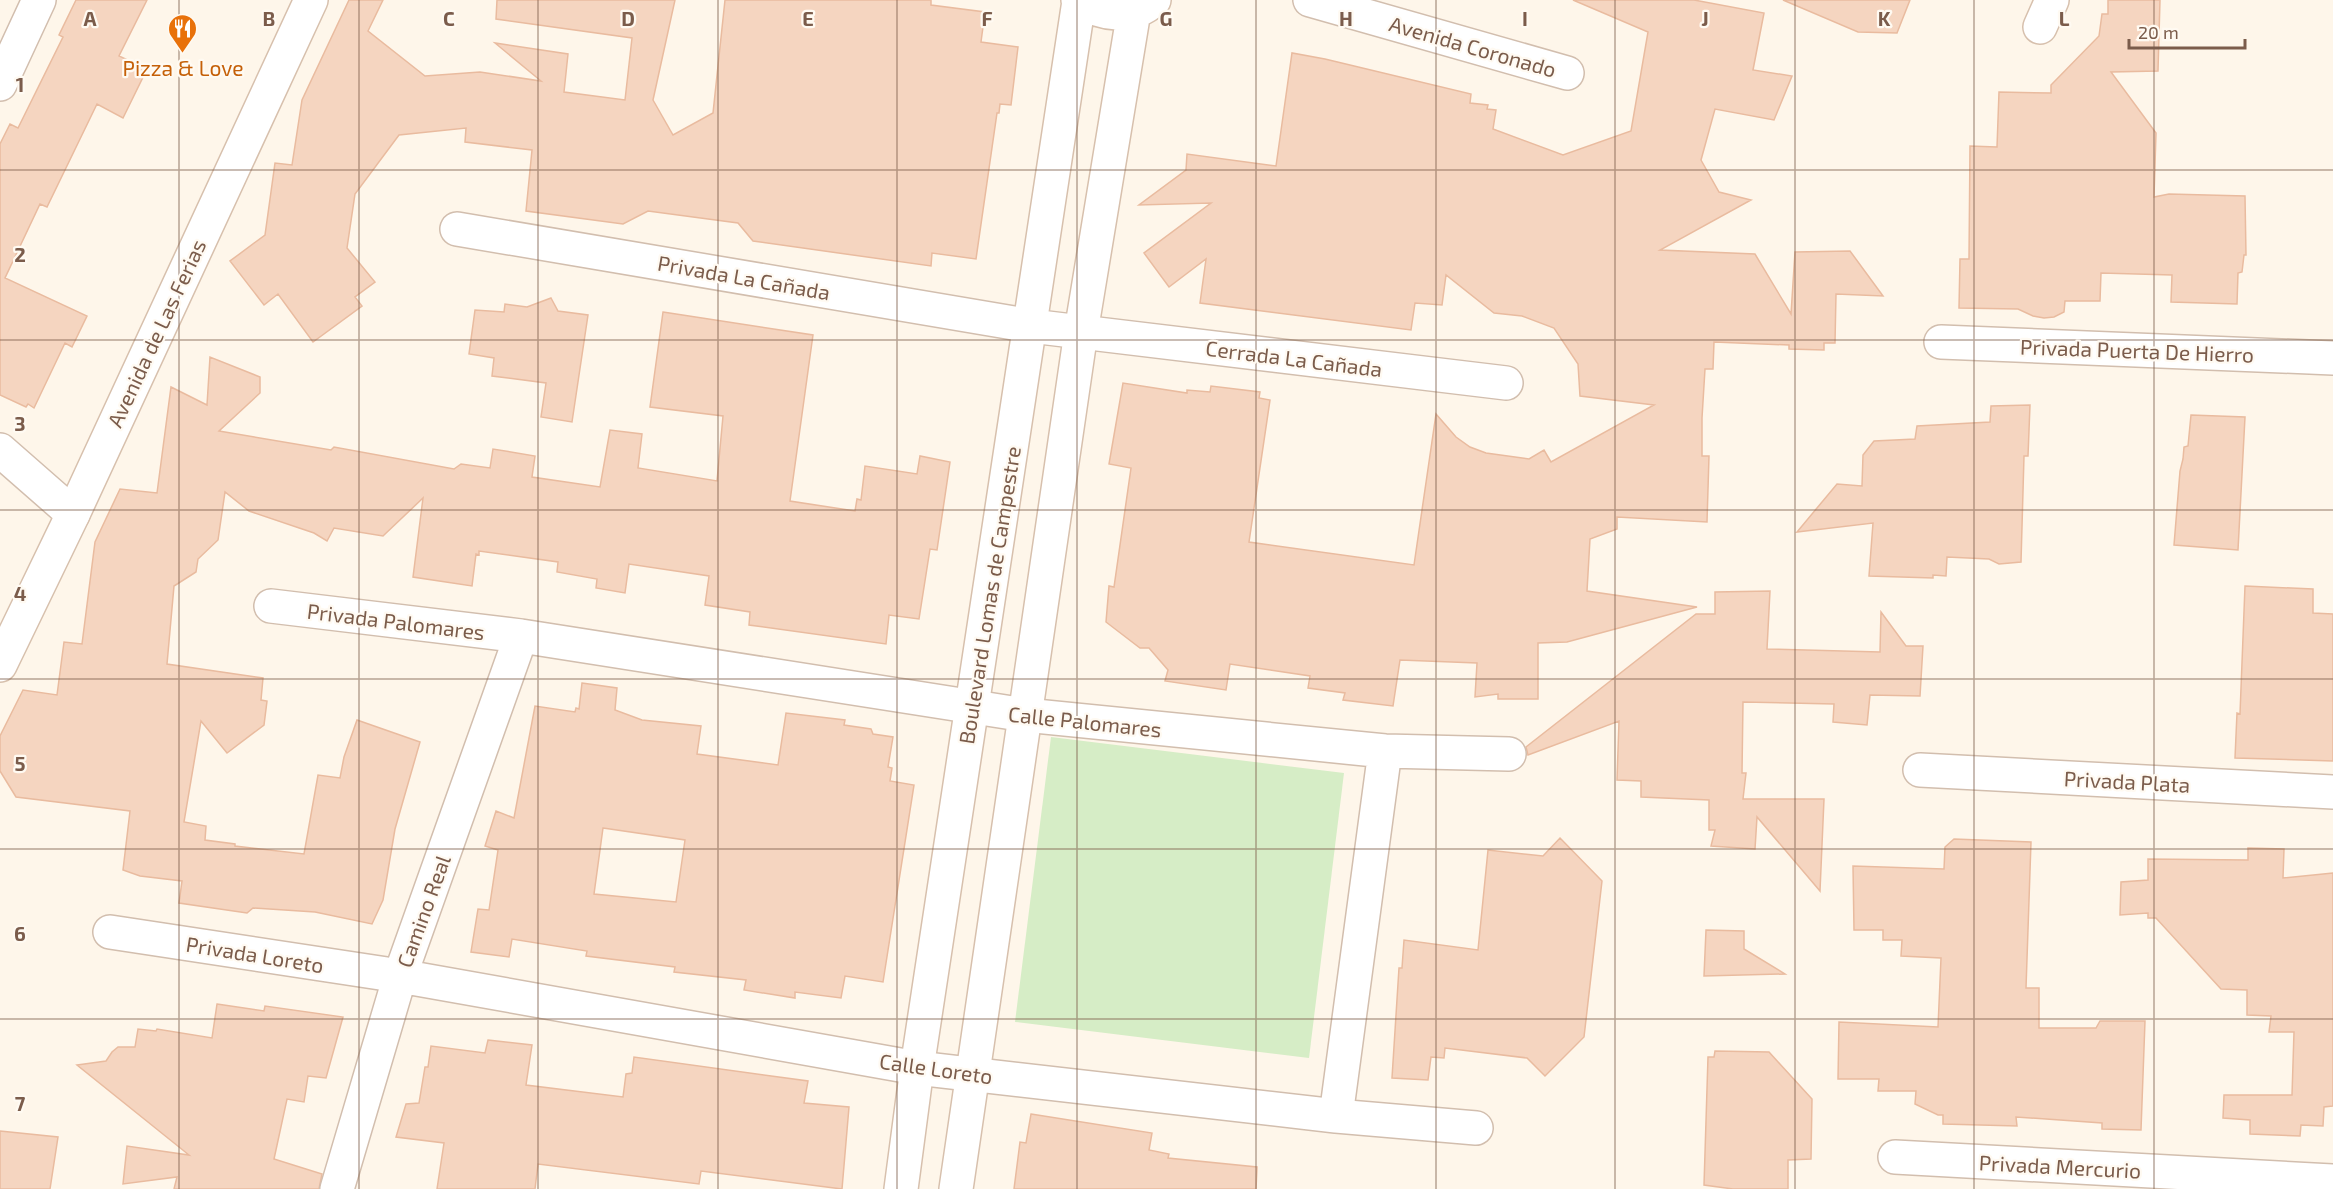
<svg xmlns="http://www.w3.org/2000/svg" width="2333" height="1189" viewBox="0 0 2333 1189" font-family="'Exo 2',sans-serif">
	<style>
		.green { fill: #d6edc6 }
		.building { fill: #f5d5c0; stroke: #e9bb9f; stroke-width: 1.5; fill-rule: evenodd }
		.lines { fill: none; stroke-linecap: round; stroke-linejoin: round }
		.street-casing { stroke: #d2beae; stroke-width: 36 }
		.secondary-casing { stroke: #d7c0ad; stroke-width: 36 }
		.street { stroke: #fff; stroke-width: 33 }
		.secondary { stroke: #fff; stroke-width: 33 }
		.grid { fill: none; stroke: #7b5c4b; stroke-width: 1.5; stroke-opacity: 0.55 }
		.labels { text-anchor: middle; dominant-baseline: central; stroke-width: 4.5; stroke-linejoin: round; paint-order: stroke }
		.street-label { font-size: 21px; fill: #7b5c4b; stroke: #fffaf2 }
		.food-label { font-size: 21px; fill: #c56008; stroke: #fffaf2 }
		.grid-label { font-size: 20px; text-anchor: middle; font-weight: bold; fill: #7b5c4b; stroke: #fffaf2; stroke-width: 4.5; stroke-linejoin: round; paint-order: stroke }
	</style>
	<rect width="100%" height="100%" fill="#fef6ea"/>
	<path class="green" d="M1051 737 1344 773 1309 1058 1015 1022Z"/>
	<path class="building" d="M76 0H147L119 56 147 69 123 118 97 104 47 207 40 204 5 278 87 316 72 347 65 343 34 408 28 404 26 407 0 395V144L10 124 18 128 63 37 59 35Z
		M349 0H383L368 31 425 76 480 72 541 81 495 43 568 54 564 92 625 100 632 38 496 19 497 0H675L653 100 673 135 713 113 725 0H931V5L985 12 981 42 1018 47 1011 105 1000 104 999 113H997L976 259 932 253 931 266 753 241 738 223 648 211 623 224 526 211 532 150 465 142 466 128 399 135 355 194 347 248 375 282 355 297 362 306 313 342 278 294 264 305 230 261 265 235 275 163 292 165 302 100Z
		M1573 0H1694L1764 13 1753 70 1792 76 1774 120 1715 109 1701 160 1719 192 1751 200 1660 250 1755 254 1791 314 1795 252 1850 251 1883 296 1836 294 1835 343H1824V350L1789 349V345L1714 342 1713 369H1705L1702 418V456H1709L1707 522 1617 517V529L1590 539 1587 591 1697 607 1567 642 1538 643V699H1498V694L1475 697 1477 663 1400 660 1393 706 1343 700 1345 693 1308 688 1310 676 1230 664 1226 690 1165 681 1168 670 1149 648H1140L1106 622 1109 586 1114 587 1131 468 1109 464 1123 383 1187 393V390L1210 392 1211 386 1260 392 1259 398 1270 400 1249 542 1414 565 1436 414 1456 437 1470 447 1486 453 1529 459 1544 450 1551 462 1654 405 1580 396 1578 364 1554 328 1522 316 1494 313 1446 275 1442 305 1415 303 1411 330 1200 303 1206 259 1169 287 1144 253 1211 203 1139 205 1186 170 1187 154 1276 166 1292 53 1325 59 1471 94 1470 103 1488 105 1487 109 1496 110 1493 129 1563 155 1631 131 1648 32Z
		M1783 0H1910L1897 33 1858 32Z
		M2108 0H2160L2158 71 2111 72 2156 133 2154 197 2169 194 2245 196 2246 255H2244L2242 272 2238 273 2237 304 2171 302 2172 275 2101 273 2100 301H2065L2064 312 2054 317 2044 318 2033 316 2018 309 1959 308 1960 259H1969L1970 146 1997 147 1999 92 2051 93V85L2099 36 2102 14H2108Z
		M551 298 558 311 588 315 572 422 541 417 546 383 492 376 494 358 469 354 475 310 504 312 505 304 527 307Z
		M663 312 813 335 790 501 855 511 857 499 861 500 865 466 917 474 920 456 950 462 937 550 930 549 919 619 889 615 886 644 749 625 750 612 705 605 709 576 629 564 625 593 596 588 597 579 557 572 558 562 479 551V555L476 554 472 586 413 577 423 498 383 536 334 528 327 541 314 533 249 511 225 492 218 540 198 559 196 572 174 586 167 664 263 678 261 700 267 701 264 725 227 753 201 721 184 822 206 826 205 840 235 844V846L304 854 318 775 340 778 344 757 357 720 420 742 395 829 383 900 372 924 315 912 253 908 247 913 179 903 182 881 140 876 123 870 130 811 16 797 0 771V736L23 690 57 695 64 642 82 644 95 542 120 489 157 493 171 387 207 405 210 357 260 377V393L219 431 331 450 334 447 454 469 461 464 490 468 493 449 535 456 532 477 600 487 610 430 642 434 638 468 717 481 723 416 650 407Z
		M2030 405 2028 456H2024L2021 562 1999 564 1989 559 1947 557 1946 576 1933 575V578L1869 576 1873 523 1797 532 1837 484 1862 486 1863 455 1874 441 1915 439 1917 426 1990 422 1991 406Z
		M2191 415 2245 417 2238 550 2174 545 2180 471 2183 459 2184 447 2188 446Z
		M2245 586 2313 589V613L2333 614V761L2235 758 2237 713 2240 714Z
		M1770 591 1767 649 1880 652 1881 612 1906 646H1923L1920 696 1870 695 1867 725 1833 722 1834 704 1743 702 1742 773H1746L1743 799H1824L1820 891 1757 817 1755 849 1711 846 1715 830H1709V800L1641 797V781L1617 780 1619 721 1528 755 1526 747 1696 614H1715V592Z
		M582 683 617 688 615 710 642 720 701 726 697 754 778 765 786 713 845 720 844 725 871 729 873 734 893 737 888 767 892 768 890 781 914 785 883 982 845 976 841 998 795 992V998L744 990 746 980 674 972 675 967 586 956 587 951 512 939 509 957 471 952 478 909 489 910 498 850 485 846 496 811 514 818 535 706 575 712 576 708 579 709ZM603 828 685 840 676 902 594 894Z
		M1560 838 1602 881 1584 1037 1545 1076 1527 1058 1445 1048 1444 1058 1431 1057 1428 1080 1392 1078 1399 968H1402L1404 940 1478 950 1488 850 1543 856Z
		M1954 839 2031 842 2026 988H2039V1028H2096L2100 1021H2145L2141 1130 2102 1129V1123L2016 1117 2017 1126 1943 1124V1115H1938L1915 1104 1916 1091H1878L1879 1079H1838L1839 1022 1938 1027 1941 958 1901 956 1902 940H1883V930H1854L1853 866 1944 869 1945 847Z
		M2248 848 2284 849 2283 878 2333 873V1106L2324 1107 2323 1126 2301 1125 2300 1136 2250 1134V1120L2223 1118 2224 1095H2292L2294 1032H2269L2271 1016 2247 1015V990L2221 989 2156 918H2148V913L2120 915 2121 882 2148 880V859L2248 860Z
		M1706 930 1744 931V949L1785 974 1704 976Z
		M217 1004 264 1011 265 1006 343 1017 326 1078 308 1076 304 1102 287 1099 274 1159 322 1174 319 1189H174L177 1177 123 1184 127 1146 189 1155 77 1065 106 1061 112 1052 118 1047H135L138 1029 156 1031 157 1029 212 1038Z
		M488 1040 532 1045 526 1085 623 1097 626 1074 632 1073 634 1057 808 1081 804 1103 849 1107 842 1189 701 1171 699 1184 538 1164 535 1189H437L444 1143 396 1137 406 1104 419 1103 425 1067H428L431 1046 485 1053Z
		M1715 1051 1769 1052 1812 1099 1811 1159 1788 1160V1189H1733L1704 1185 1708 1057H1714Z
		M1031 1114 1152 1133 1149 1150 1169 1154 1168 1158 1257 1167 1256 1189H1014L1020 1142 1026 1143Z
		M0 1131 58 1137 50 1189H0Z"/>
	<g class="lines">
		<defs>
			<path id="street" d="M1310 0 1567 73
				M0 84 39 0
				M457 229 1031 326 1506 383
				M1941 342 2333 358
				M0 450 73 514
				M271 606 521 636 1025 715 1385 751 1509 754
				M1920 770 2333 792
				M110 932 400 976 917 1068 1336 1116 1476 1128
				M1336 1116 1385 751
				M1895 1157 2333 1181
				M337 1189 400 976 521 636"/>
			<path id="secondary" d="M1078 0C1102 15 1132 20 1154 0
				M2040 27 2052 0
				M0 665 73 514 311 0
				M901 1189 917 1068 1079 1
				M956 1189 1081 332 1134 11"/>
		</defs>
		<use href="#street" class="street-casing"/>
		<use href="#secondary" class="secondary-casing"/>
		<use href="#street" class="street"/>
		<use href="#secondary" class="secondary"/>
	</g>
	<path class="grid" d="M179 0V1189M359 0V1189M538 0V1189M718 0V1189M897 0V1189M1077 0V1189M1256 0V1189M1436 0V1189M1615 0V1189M1795 0V1189M1974 0V1189M2154 0V1189M0 170H2333M0 340H2333M0 510H2333M0 679H2333M0 849H2333M0 1019H2333"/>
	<defs>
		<symbol id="restaurant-pin" viewBox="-11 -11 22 30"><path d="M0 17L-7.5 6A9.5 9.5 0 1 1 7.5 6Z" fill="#e8710a" stroke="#fffaf2"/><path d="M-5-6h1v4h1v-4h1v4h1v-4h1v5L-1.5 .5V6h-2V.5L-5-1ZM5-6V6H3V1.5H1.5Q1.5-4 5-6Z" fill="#fff"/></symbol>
	</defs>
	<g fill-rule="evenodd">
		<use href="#restaurant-pin" x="166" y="12" width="33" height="45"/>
	</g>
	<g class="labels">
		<g class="street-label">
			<text transform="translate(1473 46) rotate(16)">Avenida Coronado</text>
			<text transform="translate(744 277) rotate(10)">Privada La Cañada</text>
			<text transform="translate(156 333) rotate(-65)">Avenida de Las Ferias</text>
			<text transform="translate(2137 350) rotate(2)">Privada Puerta De Hierro</text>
			<text transform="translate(1294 358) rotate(7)">Cerrada La Cañada</text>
			<text transform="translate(989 595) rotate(-81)">Boulevard Lomas de Campestre</text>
			<text transform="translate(396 621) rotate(7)">Privada Palomares</text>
			<text transform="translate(1085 721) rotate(6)">Calle Palomares</text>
			<text transform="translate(2127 781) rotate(3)">Privada Plata</text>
			<text transform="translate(423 911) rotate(-70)">Camino Real</text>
			<text transform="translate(255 954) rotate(9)">Privada Loreto</text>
			<text transform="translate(936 1068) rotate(8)">Calle Loreto</text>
			<text transform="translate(2060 1166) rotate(3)">Privada Mercurio</text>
		</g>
		<g class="food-label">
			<text x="183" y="67">Pizza &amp; Love</text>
		</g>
	</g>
	<g class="grid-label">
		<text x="90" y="26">A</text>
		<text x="269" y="26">B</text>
		<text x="449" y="26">C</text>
		<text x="628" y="26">D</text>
		<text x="808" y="26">E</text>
		<text x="987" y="26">F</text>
		<text x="1166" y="26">G</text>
		<text x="1346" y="26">H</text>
		<text x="1525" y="26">I</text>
		<text x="1705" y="26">J</text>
		<text x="1884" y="26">K</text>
		<text x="2064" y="26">L</text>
		<text x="20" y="92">1</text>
		<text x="20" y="262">2</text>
		<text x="20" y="431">3</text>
		<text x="20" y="601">4</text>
		<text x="20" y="771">5</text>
		<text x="20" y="941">6</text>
		<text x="20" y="1111">7</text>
	</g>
	<path d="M2129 39v9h116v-9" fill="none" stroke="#7b5c4b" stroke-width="3"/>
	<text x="2138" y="39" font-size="18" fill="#7b5c4b" stroke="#fffaf2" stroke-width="4.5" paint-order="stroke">20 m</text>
</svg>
